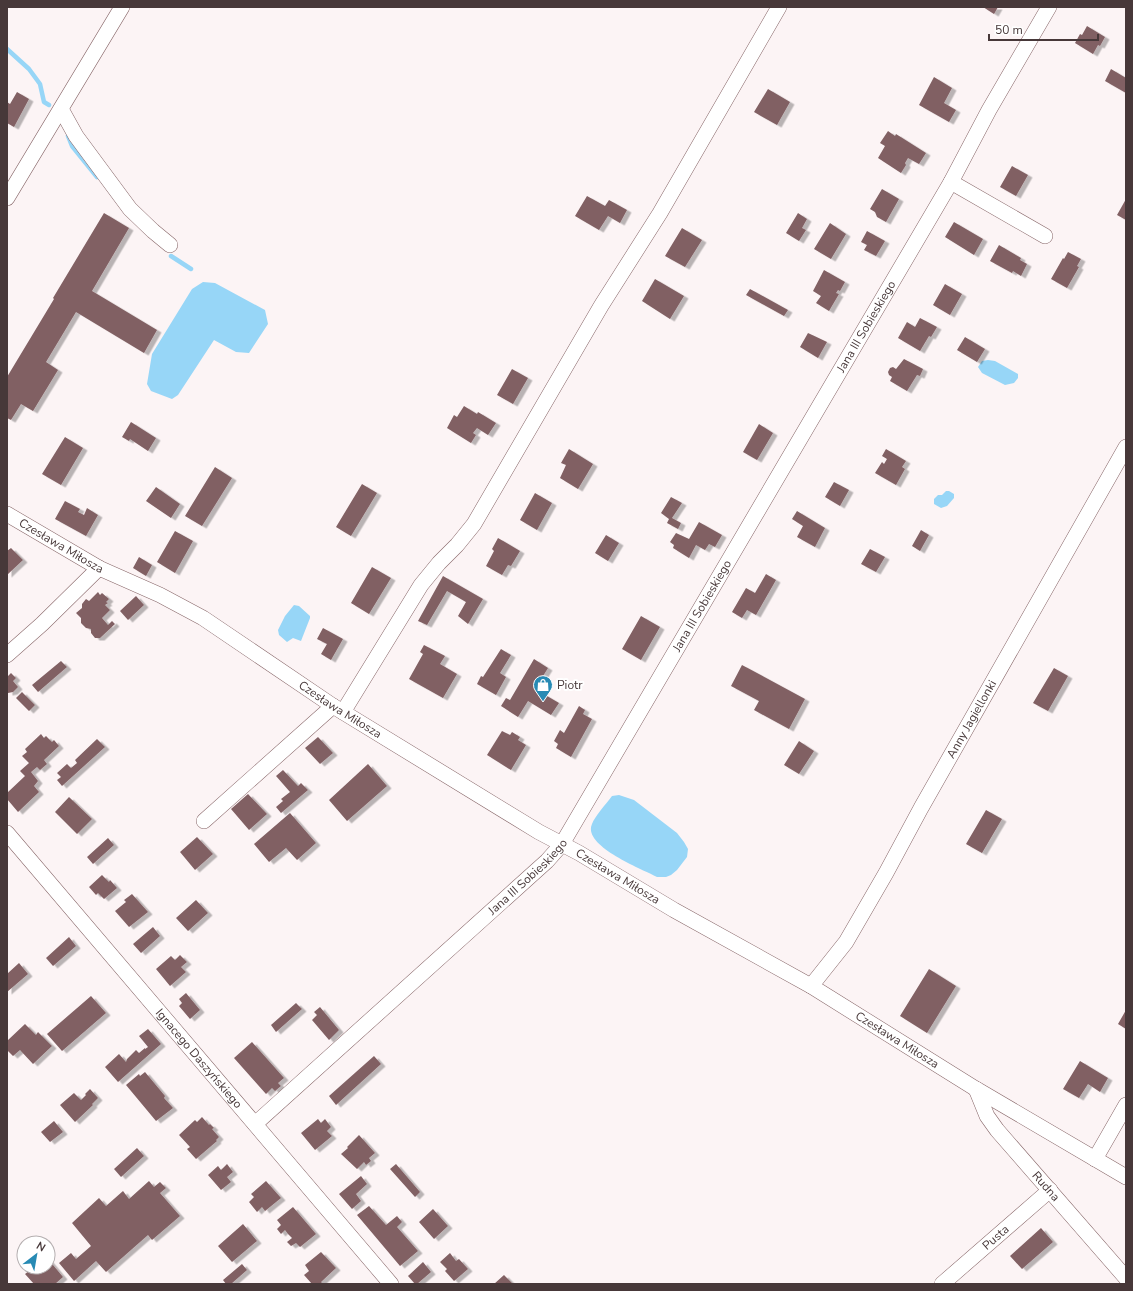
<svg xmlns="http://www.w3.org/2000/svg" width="1133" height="1291" viewBox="0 0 1133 1291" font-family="'Nunito Sans',sans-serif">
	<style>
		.water { fill: #97d6f7 }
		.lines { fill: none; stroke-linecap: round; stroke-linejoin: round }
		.stream { stroke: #97d6f7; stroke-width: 4.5 }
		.building { fill: #816063; filter: url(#shadow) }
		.minor-casing { stroke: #876668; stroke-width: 16 }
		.minor { stroke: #fff; stroke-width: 15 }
		.labels { text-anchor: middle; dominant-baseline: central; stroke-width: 4; stroke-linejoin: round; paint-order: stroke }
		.street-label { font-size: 12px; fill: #473839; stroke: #fff }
		.poi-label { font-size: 12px; fill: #473839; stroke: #fff; text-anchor: start }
	</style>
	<defs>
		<filter id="shadow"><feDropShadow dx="4.5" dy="2.5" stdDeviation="0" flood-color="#0004"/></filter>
	</defs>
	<rect width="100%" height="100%" fill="#fcf4f5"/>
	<path class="water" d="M203 282 215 283 265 310 268 324 249 353 236 352 214 340 178 395 172 399 151 391 147 384 152 354 192 289Z
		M988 360 995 361 1018 374V378L1014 383 1005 385 982 373 978 367 982 361Z
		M946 491H949L954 494V498L947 506 941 508 934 504V499L938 495H942Z
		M294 605 299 606 310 616V618L301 641 293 638 287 642 279 635 278 630 285 616Z
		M619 795 634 800 677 833 684 842 688 849 687 857 677 870 671 875 666 877H657C642 869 582 846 592 824 595 816 606 804 612 796Z"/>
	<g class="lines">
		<path class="stream" d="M7 49 29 69 40 84 44 102 49 105
			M68 136 72 146 97 177
			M171 256 191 269"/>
	</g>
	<path class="building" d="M983 7H998L994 14Z
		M1087 26 1105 37 1100 46 1098 45 1093 54 1075 43 1080 34 1082 35Z
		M1111 69 1126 78V93L1105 81Z
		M934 77 952 88 944 103 956 110 949 122 919 105Z
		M768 89 790 102 777 125 754 112Z
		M17 92 29 99 14 127 7 123V102L10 104Z
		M888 131 895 136 896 134 926 153 919 164 908 158 905 163 906 165 901 173 878 158 885 146 880 143Z
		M1012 166 1028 175 1016 196 1000 187Z
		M882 189 899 199 886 222 877 217 875 212 870 209Z
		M587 196 605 206 609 200 627 210 620 223 608 216 599 230 575 216Z
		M1126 199V220L1117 215Z
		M104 213 129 228 92 291 157 330 144 353 76 312 46 362 58 370 33 411 21 404 11 420 7 418V377L54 299 53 298Z
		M798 213 807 219 802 228 806 230 799 241 786 233Z
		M954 222 983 239 974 255 945 237Z
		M830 223 846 234 831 259 814 249Z
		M682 228 702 240 685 267 665 256Z
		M867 231 885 241 876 256 864 250 867 245 861 242Z
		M999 245 1021 258 1020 260 1027 264 1021 276 1013 271 1012 273 990 261Z
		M1068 252 1081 259 1077 266 1079 267 1067 288 1051 279 1063 258 1064 259Z
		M824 270 845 282 840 291 838 290 836 293 839 294 829 311 816 303 821 296 813 291Z
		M655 279 684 296 670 319 642 301Z
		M945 284 962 294 950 315 933 305Z
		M750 289 788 310 784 316 746 295Z
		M920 318 937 327 931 337 929 336 920 351 898 338 907 322 915 327Z
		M808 333 827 342 818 358 800 347Z
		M965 337 985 349 977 362 957 350Z
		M904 359 923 369 920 376 917 375 907 391 890 381 892 377 889 375 888 372 890 368 893 367 896 369Z
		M512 369 528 378 513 404 497 395Z
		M464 406 477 414 478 412 496 423 488 435 477 428 473 433 476 435 471 443 447 428 454 415 457 417Z
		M131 422 156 438 148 451 130 439 129 441 122 437Z
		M759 424 773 433 757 460 743 452Z
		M65 437 83 448 61 485 42 474Z
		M569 449 593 464 578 489 560 478 566 465 561 463Z
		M886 449 906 461 902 467 905 469 896 485 875 473 882 462 884 464 887 459 882 456Z
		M215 467 232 478 202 526 185 516Z
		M834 482 849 490 840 506 825 497Z
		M362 484 377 493 351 536 336 527Z
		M156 487 180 504 171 518 146 501Z
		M535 493 552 503 537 530 520 520Z
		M671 497 682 503 672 518 681 523 678 529 667 523 669 519 661 513Z
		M65 501 80 509 78 512 84 515 87 508 98 515 86 536 55 519Z
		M797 511 825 528 815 547 797 537 803 526 792 519Z
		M699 522 722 535 715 547 709 544 705 550 696 545 689 558 673 548 674 545 670 542 676 533 689 539Z
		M921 530 929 535 920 551 912 546Z
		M175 531 193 541 175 573 157 562Z
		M606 535 619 543 608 561 595 553Z
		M498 538 520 551 511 566 508 565 502 575 486 566 494 551 492 549Z
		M11 548 23 560 7 575V551Z
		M870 549 885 557 876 572 861 564Z
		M139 557 152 565 146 576 133 568Z
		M372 567 391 578 369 614 351 603Z
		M766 574 776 580 756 615 747 610 742 618 732 612 746 588 755 593Z
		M443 576 483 599 468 624 458 616 466 602 447 591 427 625 418 621Z
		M98 592 100 595 102 593 109 599 106 602 108 603 105 605 110 610 102 618 108 625 112 621 115 624 100 638H95L91 633V629L86 628 81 623V618L76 613 82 608V604L86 599 89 601Z
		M136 596 144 605 128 620 120 611Z
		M641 616 660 627 641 660 622 649Z
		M323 628 343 639 331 660 321 654 327 644 317 639Z
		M424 645 445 656 440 664 457 674 443 698 409 679 423 654 420 652Z
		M501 649 511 655 500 673 506 677 496 695 477 684 481 676 483 677Z
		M534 659 548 668 535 689 559 703 551 715 528 701 518 717 501 706 506 698 510 700Z
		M61 661 67 667 38 692 32 685Z
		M742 665 805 699 789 729 754 710 759 701 731 686Z
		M1054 668 1068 676 1048 711 1033 703Z
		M11 673 16 678 13 681 18 687 13 692 8 693 7 675 8 676Z
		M22 692 35 705 29 711 16 698Z
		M579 706 585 710 583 714 592 719 571 757 556 748 558 744 554 741 560 730 564 733Z
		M502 731 510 735 512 732 520 737 518 740 526 745 511 770 487 755Z
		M41 734 44 738 46 736 52 742 54 740 59 746 44 760 47 764 40 770 37 767 31 772 38 781 34 786 39 792 18 812 7 799V793L25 776 20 771 29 763 22 756 27 752 25 749Z
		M318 737 333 753 320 764 305 748Z
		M97 739 105 747 62 786 57 780 61 777 57 773 67 764 71 768 77 763 75 760Z
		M799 741 814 751 799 774 784 765Z
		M368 764 387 786 347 821 329 800Z
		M283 770 298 786 301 783 308 790 281 813 276 807 283 801 281 799 290 792 276 776Z
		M248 794 267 814 249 830 231 809Z
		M69 797 92 819 77 834 55 812Z
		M986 810 1002 819 982 853 966 844Z
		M290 813 316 843 297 860 286 848 269 862 254 844Z
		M197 837 213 854 195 870 180 852Z
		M108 838 114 845 93 864 87 857Z
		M102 875 109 882 110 880 117 888 104 899 98 893 96 895 89 887Z
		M132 894 148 912 129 927 115 911 126 902 124 900Z
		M196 900 208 913 188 931 176 918Z
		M153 927 160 936 141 953 133 944Z
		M69 937 76 946 53 966 46 958Z
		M180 955 187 962 181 967 186 972 170 986 156 969 171 956 175 960Z
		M19 963 28 974 7 992V974Z
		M929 969 956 986 927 1033 900 1016Z
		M186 993 200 1010 190 1019 179 1006 182 1003 179 999Z
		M91 996 106 1013 62 1051 47 1034Z
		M296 1003 302 1009 276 1032 271 1025Z
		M320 1007 339 1030 329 1040 312 1020 317 1015 314 1012Z
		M1126 1010V1029L1118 1024Z
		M25 1024 36 1035 38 1032 52 1046 33 1064 20 1050 13 1056 7 1050V1041Z
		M148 1029 161 1044 118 1082 105 1067 119 1054 126 1062 127 1059 136 1050 139 1053 145 1048V1049L148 1047 139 1036Z
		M252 1042 284 1078 278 1083 281 1086 275 1091 272 1088 266 1094 234 1058Z
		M374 1056 381 1064 336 1105 329 1096Z
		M1080 1061 1108 1078 1100 1092 1088 1084 1079 1098 1063 1089Z
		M145 1072 165 1096 164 1098 173 1108 156 1121 126 1085 139 1074 140 1076Z
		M90 1089 98 1098 92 1104 93 1105 75 1122 60 1105 74 1093 81 1100 86 1095 85 1094Z
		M202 1117 209 1125 210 1124 214 1128 212 1129 219 1137 216 1140 217 1141 196 1159 187 1149 190 1147 179 1135 195 1120 197 1122Z
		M318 1119 321 1123 325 1119 331 1127 327 1131 332 1136 315 1150 301 1133Z
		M54 1121 63 1132 50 1142 41 1132Z
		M359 1135 375 1153 369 1158 371 1161 366 1165 364 1162 357 1169 341 1154 348 1148 347 1147Z
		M137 1148 144 1156 121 1177 114 1169Z
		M227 1164 233 1172 227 1177 231 1182 221 1190 208 1175 218 1166 221 1170Z
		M396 1164 420 1192 415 1197 390 1169Z
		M361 1176 367 1184 356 1194 361 1201 352 1209 339 1194Z
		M149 1181 154 1187 160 1182 166 1188 160 1193 180 1216 152 1240 148 1235 106 1272 96 1261 74 1281 59 1263 71 1253 76 1259 91 1246 72 1223 99 1198 106 1206 123 1191 129 1199Z
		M266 1181 281 1198 265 1211 262 1207 257 1212 249 1202 254 1197 251 1194Z
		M369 1206 386 1225 397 1216 402 1222 397 1227 418 1251 400 1266 357 1215Z
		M293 1207 316 1234 300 1247 296 1243 291 1246 287 1242 292 1238 288 1234 285 1230 281 1234 277 1229 281 1225 277 1220Z
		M433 1209 448 1226 434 1239 419 1222Z
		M243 1224 257 1241 232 1262 218 1246Z
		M1041 1228 1053 1242 1022 1269 1010 1256Z
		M321 1252 336 1268 321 1282 323 1284H312L304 1275 309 1271 305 1265Z
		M450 1253 456 1261 459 1259 468 1269 454 1281 445 1271 447 1269 440 1262Z
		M48 1259 63 1277 55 1284H34L25 1274 34 1267H48Z
		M423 1262 431 1272 417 1284H415L408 1276Z
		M242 1264 247 1270 231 1284H226L223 1280Z
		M504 1275 513 1284H494Z"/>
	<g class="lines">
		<defs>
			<g id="minor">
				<path d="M61 109 76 136 130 209 153 231 170 245"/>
				<path d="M951 182 1045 236"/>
				<path d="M7 198 122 7"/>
				<path id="s1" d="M7 514 99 568 160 595 203 618 333 706 539 832 579 853 674 910 811 986 976 1089 1126 1177"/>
				<path d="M7 655 42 624 99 568"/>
				<path d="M343 712 421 585 439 563 457 545 474 524 601 306 660 213 779 7"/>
				<path d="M204 821 333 706"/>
				<path id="s2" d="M7 833 391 1284"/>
				<path id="s3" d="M811 986 846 942 886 873 921 808 1126 447"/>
				<path id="s4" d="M976 1089 987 1116 997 1130 1126 1278"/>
				<path id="s5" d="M255 1124 547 861 562 844 951 182 989 110 1049 7"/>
				<path d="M1095 1159 1126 1105"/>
				<path id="s6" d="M942 1284 1050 1190"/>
			</g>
		</defs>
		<use href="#minor" class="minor-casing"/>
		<use href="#minor" class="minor"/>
	</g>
	<defs>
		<symbol id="shop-pin" viewBox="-11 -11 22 30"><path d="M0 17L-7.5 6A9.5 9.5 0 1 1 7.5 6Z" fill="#278ab4" stroke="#fff"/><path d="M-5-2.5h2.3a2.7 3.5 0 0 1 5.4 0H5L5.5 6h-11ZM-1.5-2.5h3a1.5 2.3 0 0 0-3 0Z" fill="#fff"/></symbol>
	</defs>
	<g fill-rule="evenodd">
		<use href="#shop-pin" x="532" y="674" width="22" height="30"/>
	</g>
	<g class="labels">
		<g class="street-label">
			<text stroke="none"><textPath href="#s5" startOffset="1016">Jana III Sobieskiego</textPath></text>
			<text stroke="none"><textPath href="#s1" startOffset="63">Czesława Miłosza</textPath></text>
			<text stroke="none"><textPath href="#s5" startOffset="692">Jana III Sobieskiego</textPath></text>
			<text stroke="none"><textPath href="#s1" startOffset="387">Czesława Miłosza</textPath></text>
			<text stroke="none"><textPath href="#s3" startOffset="312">Anny Jagiellonki</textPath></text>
			<text stroke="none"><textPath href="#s5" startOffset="368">Jana III Sobieskiego</textPath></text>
			<text stroke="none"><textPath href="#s1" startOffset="711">Czesława Miłosza</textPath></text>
			<text stroke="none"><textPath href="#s1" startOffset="1035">Czesława Miłosza</textPath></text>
			<text stroke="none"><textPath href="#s2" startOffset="296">Ignacego Daszyńskiego</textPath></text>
			<text stroke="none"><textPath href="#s4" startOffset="121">Rudna</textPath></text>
			<text stroke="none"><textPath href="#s6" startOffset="71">Pusta</textPath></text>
		</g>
		<g class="poi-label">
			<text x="557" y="685">Piotr</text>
		</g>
	</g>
	<rect width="1133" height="1291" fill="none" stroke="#473839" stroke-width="16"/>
	<g transform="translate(36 1255) rotate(31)"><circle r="19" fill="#ffffff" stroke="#b5afb0"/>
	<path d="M0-3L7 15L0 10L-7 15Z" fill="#278ab4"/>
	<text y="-6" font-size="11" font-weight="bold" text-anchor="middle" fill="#473839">N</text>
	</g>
	<path d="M989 34v6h109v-6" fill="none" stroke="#473839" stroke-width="2"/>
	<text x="995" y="34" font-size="12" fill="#473839" stroke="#ffffff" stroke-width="3" paint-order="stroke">50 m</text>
</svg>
